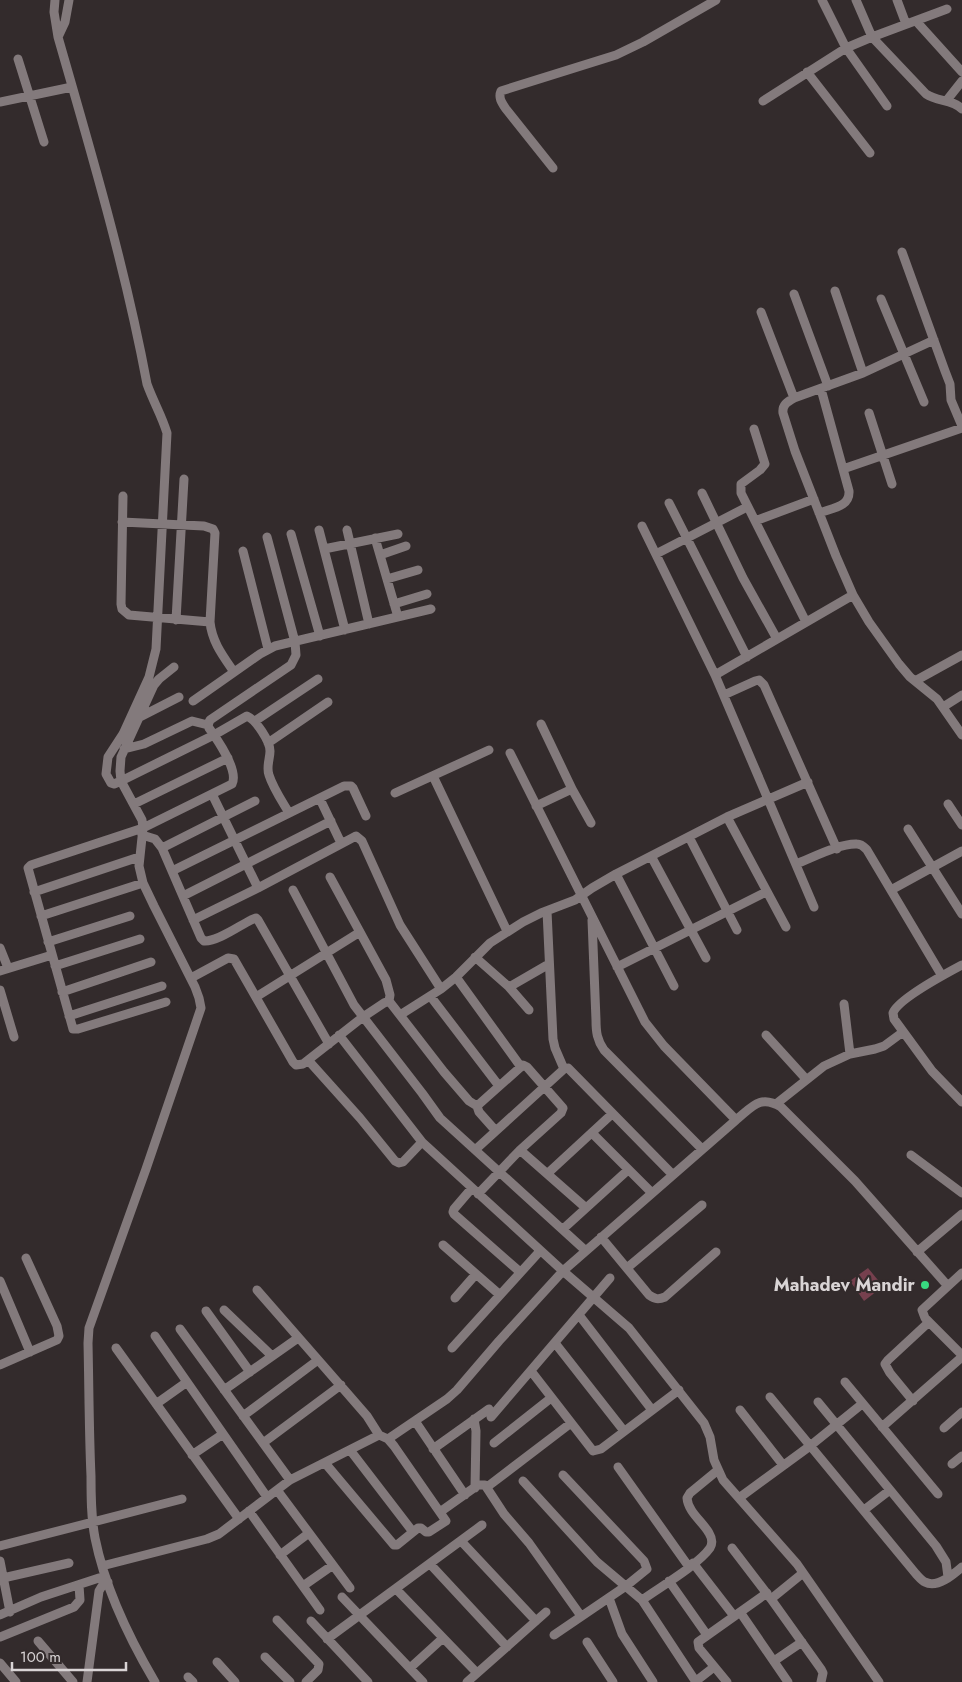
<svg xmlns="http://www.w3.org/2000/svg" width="962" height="1682" viewBox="0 0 962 1682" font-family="Jost,sans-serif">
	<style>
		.green { fill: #76404e }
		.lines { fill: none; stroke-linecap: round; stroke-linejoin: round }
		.minor { stroke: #837a7c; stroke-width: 9 }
		.poi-dot { fill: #38d880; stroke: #332b2c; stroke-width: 2 }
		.labels { text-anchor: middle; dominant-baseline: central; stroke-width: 4.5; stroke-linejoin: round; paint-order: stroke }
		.poi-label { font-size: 18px; font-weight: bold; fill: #d9d4d5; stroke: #332b2c; text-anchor: end }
	</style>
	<rect width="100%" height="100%" fill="#332b2c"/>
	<path class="green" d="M868 1268 882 1285 881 1288 864 1301 850 1281Z"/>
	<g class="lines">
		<path class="minor" d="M55 0 54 12 58 37C91 152 125 266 147 384 153 401 162 416 167 433L156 649 149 677 123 734 108 757 106 774 111 783 114 784 121 781 214 735 247 716C256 720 270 741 270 751 270 759 266 767 269 775 273 788 282 801 289 813
			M822 0 846 48 887 106
			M856 0 872 37 926 94C938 102 952 99 962 109
			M897 0 906 24
			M916 21 962 72
			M58 37 65 22 69 0
			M18 59 44 142
			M807 72 870 153
			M947 100 962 81
			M763 101 846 48 872 37 947 9
			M0 102 72 87
			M553 168 506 109C502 103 498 98 501 91L616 55 643 42 716 0
			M902 252 945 371 950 384 951 400 962 426
			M835 291 863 373
			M794 294 828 386
			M881 299 924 402
			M761 312 794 398
			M934 340 863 373 794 398C787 402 782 405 783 413L795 451 836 556 853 595 869 622 899 664 910 677 937 699 962 735
			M869 413 892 484
			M754 429 765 464 760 470 741 484V493L806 622
			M843 469 962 428
			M702 493 743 578 777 639
			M123 496 121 604 122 609 129 615 210 622
			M669 503 747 657
			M819 513C832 508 850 507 849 491L821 389
			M755 521 814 499
			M122 522 204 526 213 529 215 533 210 622C212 642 223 656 234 672
			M642 526 715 675 814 907
			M319 530 345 630
			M347 530 369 624
			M291 534 320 636
			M375 538 398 617
			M324 549 398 534
			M243 551 268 649
			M656 554 747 507
			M380 555 406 546
			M387 579 418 570
			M394 604 427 594
			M176 620 184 479
			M715 675 853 595
			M915 681 962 655
			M724 695 755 681 759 680 764 685 837 849
			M193 701 260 654 275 646 431 609
			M943 707 962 695
			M138 718 179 697
			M255 721 318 679
			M541 724 572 789 591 823
			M268 743 328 702
			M124 749 144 744 192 721 208 725
			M510 753 645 1022 664 1046 736 1120
			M433 776 507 931
			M395 793 489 750
			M212 794 258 888
			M320 799 341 843
			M134 804 228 758
			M948 804 962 825
			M536 806 572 789
			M727 817 786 927
			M908 829 962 914
			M142 835 155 839 162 848 201 938 204 941C217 942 239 926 251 920L256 918 258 920 329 1044
			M689 837 737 930
			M162 848 255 801
			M651 856 706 958
			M796 864C812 858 840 843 857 844 862 844 864 847 867 850L942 976
			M172 871 344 786H351L353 788 366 816
			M616 874 674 986
			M330 877 386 980 390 995 389 1001
			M293 890 354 1005 422 1093 440 1118 586 1251
			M891 890 962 851
			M34 892 139 857
			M183 896 331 821
			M547 911 553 1039 555 1048 564 1069
			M41 916 143 883
			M193 920 258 888 356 836 362 841 400 925 441 989
			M592 920 596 1020C596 1032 597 1040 604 1050L702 1149
			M48 942 130 916
			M0 948 8 968
			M475 957 509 987 529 1010
			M962 965C947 973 898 999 893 1013L894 1019 932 1071 962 1102
			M55 966 140 939
			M617 967 766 892
			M0 971 52 955
			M456 977 521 1067
			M191 978 228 958 234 959 293 1062 296 1065 303 1064 363 1017 384 1003 389 1001 444 1072 469 1101 477 1106
			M509 987 549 964
			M0 990 14 1037
			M62 992 151 962
			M256 997 360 932
			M431 997 499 1086
			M166 1002 78 1029H73L28 868 31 865 143 828 232 784C239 771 217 739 209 728L208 725 210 720 291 665 296 655 295 642 267 537
			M844 1004 850 1054
			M400 1015 441 989 456 977 490 943 523 922 541 913 575 900 592 888 616 874 727 817 808 782
			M69 1016 162 986
			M339 1035 422 1142 563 1271 629 1328 704 1423 710 1437 714 1460 723 1480 797 1564 879 1682
			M766 1035 806 1079
			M308 1060 360 1118 395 1161 399 1163 403 1162 422 1142
			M776 1104 824 1066 850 1054 875 1049 884 1046 903 1032
			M592 1133 652 1193
			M475 1150 564 1069 568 1068 673 1175
			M520 1150 586 1208
			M911 1155 962 1193
			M547 1174 612 1114
			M472 1188 454 1209 453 1212 454 1214 520 1272
			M478 1194 520 1150 561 1113 563 1108 527 1067 523 1065 477 1106 479 1112 495 1130
			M563 1229 628 1170
			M601 1237 649 1295C655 1299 658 1300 665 1297L716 1252
			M443 1245 500 1295
			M917 1252 962 1214
			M627 1268 702 1205
			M962 1273 922 1310 925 1318 962 1355
			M0 1281 30 1352
			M257 1290 347 1393 367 1416 379 1435
			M455 1298 476 1274
			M224 1310 272 1356
			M206 1311 250 1372
			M579 1315 652 1410
			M180 1329 290 1480
			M155 1336 267 1497
			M555 1343 624 1431
			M116 1348 239 1519
			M452 1348 540 1251
			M0 1365 57 1340 59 1336 57 1326 26 1258
			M531 1371 593 1451 601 1449 679 1390
			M845 1382 938 1494
			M224 1390 298 1338
			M770 1397 916 1574C918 1576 922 1581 925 1582 937 1589 954 1574 962 1567
			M913 1401 890 1373 885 1364 888 1360 929 1322
			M818 1402 936 1546 946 1562 948 1577
			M156 1404 187 1382
			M740 1410 783 1465
			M243 1416 318 1360
			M491 1417 610 1278
			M474 1419 476 1431 475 1488
			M415 1421 465 1495
			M882 1427 962 1357
			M944 1428 962 1412
			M388 1439 447 1399 457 1390 499 1341 563 1271 736 1120C752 1107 760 1094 781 1107L855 1181 947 1285
			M263 1443 341 1385
			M494 1443 551 1398
			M433 1449 489 1409
			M350 1450 413 1532
			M192 1455 223 1434
			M952 1464 962 1456
			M618 1467 689 1567
			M523 1481 597 1562 642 1600 696 1682
			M487 1487 571 1423
			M277 1490 350 1588
			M739 1498 810 1446 862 1404
			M864 1510 890 1490
			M249 1511 320 1610
			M440 1512 478 1485H485L504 1514 529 1543 581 1616
			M461 1541 536 1621
			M0 1546 182 1499
			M732 1548 771 1599 821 1669 823 1673 821 1682
			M280 1555 309 1533
			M0 1561 10 1612
			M693 1563 734 1616
			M430 1564 507 1647
			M102 1566 207 1539 219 1534 290 1480 379 1435 388 1439 394 1446 446 1521 429 1532H426L421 1528H418L397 1545H394L325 1463
			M3 1578 69 1563
			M669 1581 707 1635
			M303 1586 333 1565
			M396 1589 477 1673
			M342 1597 423 1682
			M609 1598 622 1634 653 1682
			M771 1599 803 1573
			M642 1600C660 1587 698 1565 710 1548 713 1543 712 1538 709 1533 703 1522 688 1512 687 1498L690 1493 718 1470
			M740 1612 788 1682
			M0 1615 41 1597 105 1576
			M277 1620 319 1664 318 1670 306 1682
			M311 1621 368 1682
			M554 1635 626 1586 647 1569 644 1561 563 1475
			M0 1637 74 1607 80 1600 79 1585
			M327 1639 482 1525
			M38 1641 73 1682
			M587 1642 613 1682
			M265 1657 290 1682
			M774 1661 802 1642
			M217 1662 235 1682
			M0 1663 16 1682
			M410 1668 443 1638
			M188 1677 193 1682
			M696 1681 714 1667
			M87 1682 99 1591 102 1586 108 1582
			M155 1682C129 1638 105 1588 95 1538 91 1517 91 1497 91 1476 89 1432 89 1387 88 1343L89 1328 94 1314 146 1169 201 1008 199 998 195 987 154 906 143 883 139 866 143 828 142 820 121 781 120 771 121 757 154 685 159 679 174 667
			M467 1682 546 1612
			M727 1682 699 1648 698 1642 767 1593"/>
	</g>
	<circle class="poi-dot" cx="925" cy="1285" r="5"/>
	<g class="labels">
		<g class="poi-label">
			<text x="915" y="1285">Mahadev Mandir</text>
		</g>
	</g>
	<path d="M12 1662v8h114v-8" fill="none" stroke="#d9d4d5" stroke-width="2.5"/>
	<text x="20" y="1662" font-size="15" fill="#d9d4d5" stroke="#332b2c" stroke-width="4" paint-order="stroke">100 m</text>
</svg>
